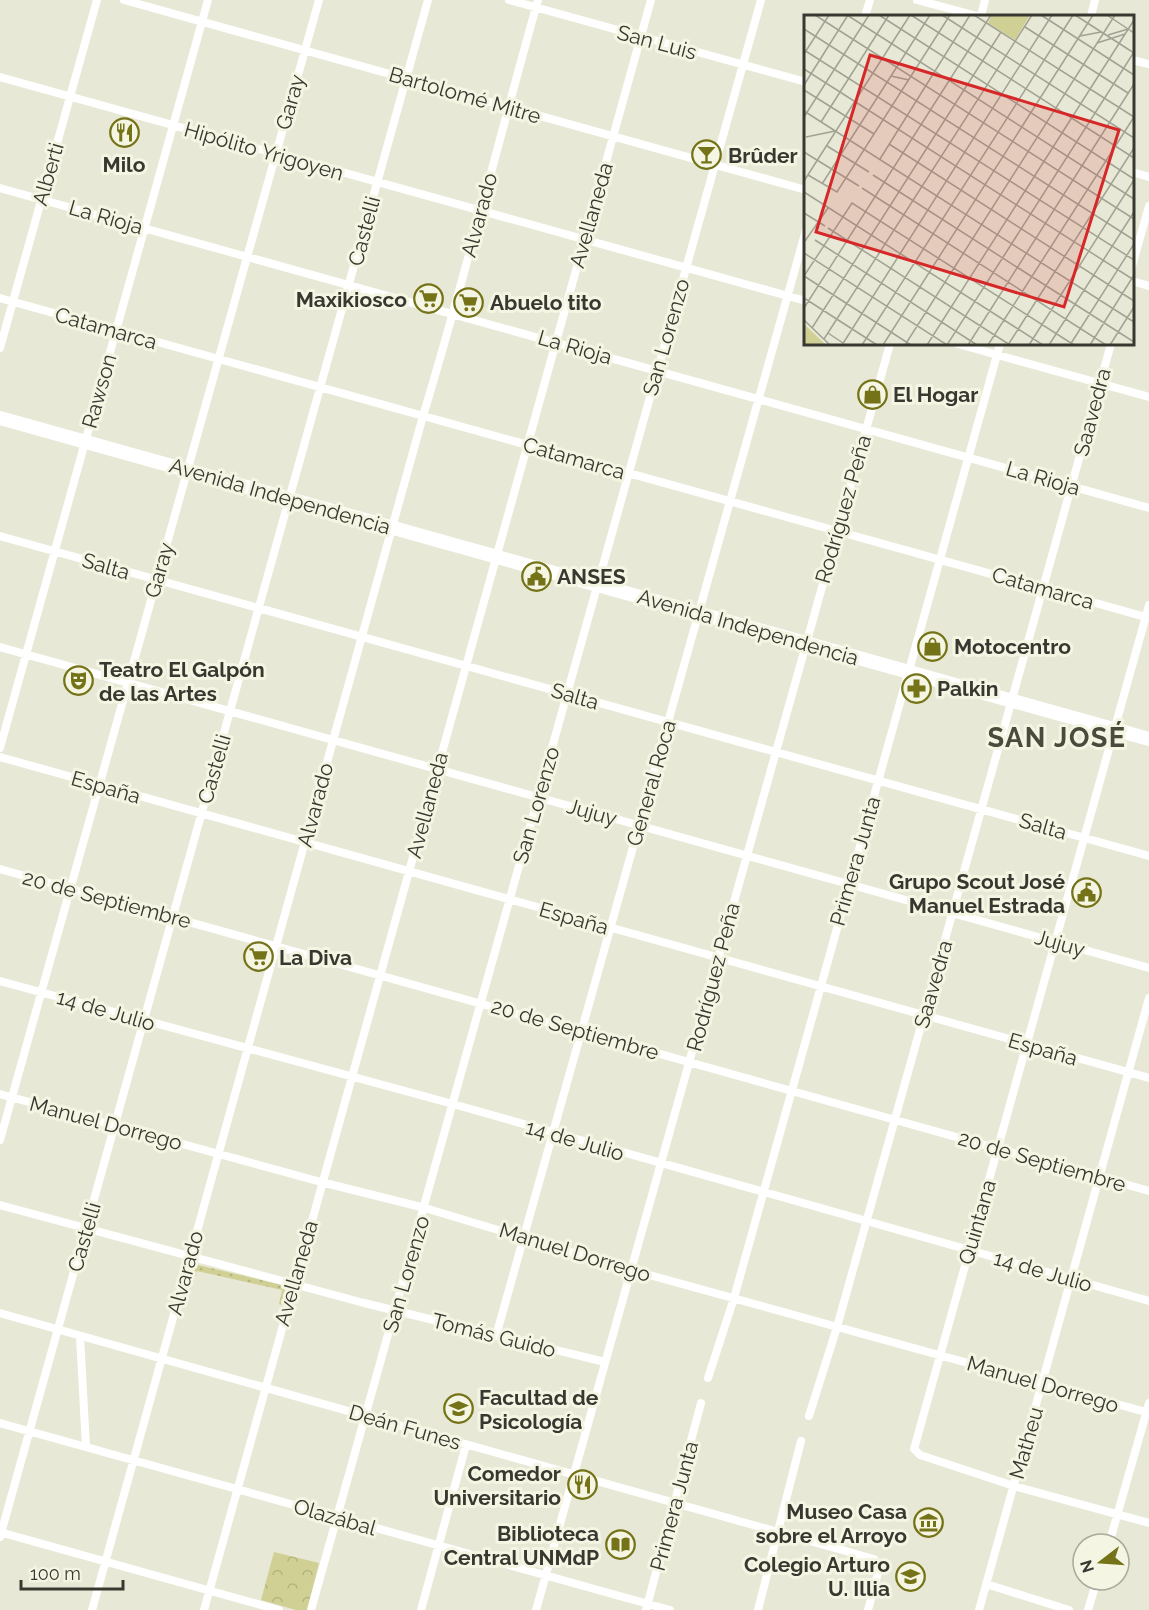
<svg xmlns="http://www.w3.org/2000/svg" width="1149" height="1610" viewBox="0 0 1149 1610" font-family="Raleway,sans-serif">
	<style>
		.grass { fill: url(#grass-dots) }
		.park { fill: url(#park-crowns) }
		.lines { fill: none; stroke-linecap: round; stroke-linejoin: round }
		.street { stroke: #fff; stroke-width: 8 }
		.primary { stroke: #fff; stroke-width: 14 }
		.labels { text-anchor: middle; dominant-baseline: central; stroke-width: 6; stroke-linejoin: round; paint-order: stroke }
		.street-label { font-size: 21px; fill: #383831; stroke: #f5f5e3 }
		.poi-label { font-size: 21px; font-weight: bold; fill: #383831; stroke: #f5f5e3; text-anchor: start }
		.district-label { font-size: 27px; font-weight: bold; letter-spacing: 1.5px; fill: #4a4b3c; stroke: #f5f5e3 }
		.inset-road { fill: none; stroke: #a2a294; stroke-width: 1.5 }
		.view { fill: #d62828; fill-opacity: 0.15; stroke: #d62828; stroke-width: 3 }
		.inset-edge { fill: none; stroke: #383831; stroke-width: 3 }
	</style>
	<defs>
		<pattern id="grass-dots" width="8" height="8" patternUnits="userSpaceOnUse" patternTransform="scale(1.5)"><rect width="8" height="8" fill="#d0d094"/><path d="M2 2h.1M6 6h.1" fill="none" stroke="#b3b380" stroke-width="1.8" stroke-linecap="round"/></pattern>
		<pattern id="park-crowns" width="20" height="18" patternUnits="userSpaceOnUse" patternTransform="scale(1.5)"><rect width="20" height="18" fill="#d0d094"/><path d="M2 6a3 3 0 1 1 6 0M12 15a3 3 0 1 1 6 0" fill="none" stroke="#b3b380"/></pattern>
	</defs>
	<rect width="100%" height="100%" fill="#e8e8d6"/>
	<path class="grass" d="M194 1264 282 1285 286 1292 283 1305 279 1304 282 1290 197 1271 192 1285 187 1284Z"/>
	<path class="park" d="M274 1552 319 1563 307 1610H296L261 1600Z"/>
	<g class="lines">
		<path class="street" d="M124 0 806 190
			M509 0 806 82
			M917 0 977 16
			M865 16 870 0
			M981 16 985 0
			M1091 16 1095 0
			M1132 60 1149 64
			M0 77 806 301
			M1132 172 1149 177
			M0 188 1149 508
			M1132 266 1149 206
			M1132 281 1149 286
			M0 298 1149 618
			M958 344 1149 397
			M0 348 97 0
			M0 536 1149 856
			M1149 605 914 1449 920 1455 1014 1486 1149 1523
			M0 647 1149 968
			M0 748 208 0
			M0 757 1149 1078
			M0 869 1149 1191
			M0 981 453 1104 1149 1301
			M0 1094 321 1182 425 1208 631 1270 1149 1413
			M0 1140 319 0
			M0 1205 364 1303 605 1362
			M0 1313 874 1559 878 1563 879 1569 868 1610
			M80 1336 86 1447
			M496 1336 806 230
			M708 1378 734 1298 1000 344
			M809 1416 837 1327 1111 344
			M0 1423 670 1610
			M0 1532 279 1610
			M0 1537 428 0
			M1109 1544 1149 1403
			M986 1584 1069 1610
			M92 1610 423 416C465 278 499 138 538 0
			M204 1610 651 0
			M311 1610 761 0
			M421 1610 466 1445
			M536 1610 890 344
			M646 1610 701 1403
			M758 1610 801 1441
			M979 1610 1149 998
			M1088 1610 1097 1580"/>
		<path class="primary" d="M0 418 1149 739"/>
	</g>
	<defs>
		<symbol id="restaurant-ring" viewBox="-11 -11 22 22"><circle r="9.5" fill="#f5f5e3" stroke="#757317" stroke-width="1.5"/><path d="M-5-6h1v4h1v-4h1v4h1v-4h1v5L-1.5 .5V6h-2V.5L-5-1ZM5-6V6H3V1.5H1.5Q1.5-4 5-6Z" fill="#757317"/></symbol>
		<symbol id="bar-ring" viewBox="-11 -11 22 22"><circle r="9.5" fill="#f5f5e3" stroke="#757317" stroke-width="1.5"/><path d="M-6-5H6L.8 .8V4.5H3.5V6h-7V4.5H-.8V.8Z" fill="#757317"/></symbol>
		<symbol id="supermarket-ring" viewBox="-11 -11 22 22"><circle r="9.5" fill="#f5f5e3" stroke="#757317" stroke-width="1.5"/><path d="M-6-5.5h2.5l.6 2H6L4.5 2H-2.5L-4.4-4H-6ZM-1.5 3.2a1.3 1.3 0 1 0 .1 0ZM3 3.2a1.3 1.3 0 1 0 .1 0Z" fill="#757317"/></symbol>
		<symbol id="shop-ring" viewBox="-11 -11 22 22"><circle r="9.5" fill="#f5f5e3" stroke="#757317" stroke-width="1.5"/><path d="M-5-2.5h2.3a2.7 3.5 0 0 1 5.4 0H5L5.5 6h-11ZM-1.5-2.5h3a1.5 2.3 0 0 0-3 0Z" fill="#757317"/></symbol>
		<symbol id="civic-ring" viewBox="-11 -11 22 22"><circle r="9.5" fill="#f5f5e3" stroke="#757317" stroke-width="1.5"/><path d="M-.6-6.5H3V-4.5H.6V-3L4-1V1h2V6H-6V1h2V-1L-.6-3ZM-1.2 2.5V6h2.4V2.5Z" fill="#757317"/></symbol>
		<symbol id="theatre-ring" viewBox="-11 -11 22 22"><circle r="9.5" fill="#f5f5e3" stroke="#757317" stroke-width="1.5"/><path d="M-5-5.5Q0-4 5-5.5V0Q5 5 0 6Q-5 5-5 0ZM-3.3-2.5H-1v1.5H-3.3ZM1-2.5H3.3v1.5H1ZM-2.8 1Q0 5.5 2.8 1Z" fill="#757317"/></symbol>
		<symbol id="pharmacy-ring" viewBox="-11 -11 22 22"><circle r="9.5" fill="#f5f5e3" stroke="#757317" stroke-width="1.5"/><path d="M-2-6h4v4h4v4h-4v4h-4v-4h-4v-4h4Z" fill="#757317"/></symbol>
		<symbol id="university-ring" viewBox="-11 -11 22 22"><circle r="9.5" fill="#f5f5e3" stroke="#757317" stroke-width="1.5"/><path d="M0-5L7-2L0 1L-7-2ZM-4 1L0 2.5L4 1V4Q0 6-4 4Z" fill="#757317"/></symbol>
		<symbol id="museum-ring" viewBox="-11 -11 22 22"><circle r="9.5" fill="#f5f5e3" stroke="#757317" stroke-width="1.5"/><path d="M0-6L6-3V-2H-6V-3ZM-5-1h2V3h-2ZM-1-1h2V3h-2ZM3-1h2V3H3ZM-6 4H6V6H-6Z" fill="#757317"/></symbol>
		<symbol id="library-ring" viewBox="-11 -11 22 22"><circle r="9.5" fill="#f5f5e3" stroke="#757317" stroke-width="1.5"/><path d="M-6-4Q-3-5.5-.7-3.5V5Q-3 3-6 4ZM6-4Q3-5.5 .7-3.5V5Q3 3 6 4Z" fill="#757317"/></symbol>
		<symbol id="school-ring" viewBox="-11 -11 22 22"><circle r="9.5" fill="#f5f5e3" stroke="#757317" stroke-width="1.5"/><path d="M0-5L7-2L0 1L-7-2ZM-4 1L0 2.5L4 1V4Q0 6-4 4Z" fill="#757317"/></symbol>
	</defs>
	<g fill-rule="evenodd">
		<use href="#restaurant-ring" x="108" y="116" width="33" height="33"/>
		<use href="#bar-ring" x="690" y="138" width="33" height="33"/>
		<use href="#supermarket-ring" x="412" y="282" width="33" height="33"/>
		<use href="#supermarket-ring" x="452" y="286" width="33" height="33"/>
		<use href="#shop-ring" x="856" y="378" width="33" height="33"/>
		<use href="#civic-ring" x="520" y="560" width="33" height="33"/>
		<use href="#shop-ring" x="916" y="630" width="33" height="33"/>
		<use href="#theatre-ring" x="62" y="664" width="33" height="33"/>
		<use href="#pharmacy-ring" x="900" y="672" width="33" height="33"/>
		<use href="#civic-ring" x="1070" y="876" width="33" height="33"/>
		<use href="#supermarket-ring" x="242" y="940" width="33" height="33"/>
		<use href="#university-ring" x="442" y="1392" width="33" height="33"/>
		<use href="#restaurant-ring" x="566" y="1468" width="33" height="33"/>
		<use href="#museum-ring" x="912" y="1506" width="33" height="33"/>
		<use href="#library-ring" x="604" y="1528" width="33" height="33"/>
		<use href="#school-ring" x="894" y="1560" width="33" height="33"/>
	</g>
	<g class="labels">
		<g class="street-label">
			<text transform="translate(657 42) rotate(15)">San Luis</text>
			<text transform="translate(465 95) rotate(16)">Bartolomé Mitre</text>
			<text transform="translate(290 102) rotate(-74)">Garay</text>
			<text transform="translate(264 151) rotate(16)">Hipólito Yrigoyen</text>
			<text transform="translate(48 174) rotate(-74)">Alberti</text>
			<text transform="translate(479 215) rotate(-75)">Alvarado</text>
			<text transform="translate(591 215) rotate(-74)">Avellaneda</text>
			<text transform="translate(106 217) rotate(16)">La Rioja</text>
			<text transform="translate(364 231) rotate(-75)">Castelli</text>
			<text transform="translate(106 328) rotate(16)">Catamarca</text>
			<text transform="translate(666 337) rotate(-74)">San Lorenzo</text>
			<text transform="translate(575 347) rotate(16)">La Rioja</text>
			<text transform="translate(99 391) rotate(-74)">Rawson</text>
			<text transform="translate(1092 412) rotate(-75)">Saavedra</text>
			<text transform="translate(574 458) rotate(16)">Catamarca</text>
			<text transform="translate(1043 478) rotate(16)">La Rioja</text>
			<text transform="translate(280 496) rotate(16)">Avenida Independencia</text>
			<text transform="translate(843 509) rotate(-74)">Rodríguez Peña</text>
			<text transform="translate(106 566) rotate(16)">Salta</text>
			<text transform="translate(159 570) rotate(-74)">Garay</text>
			<text transform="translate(1043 588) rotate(16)">Catamarca</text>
			<text transform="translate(748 627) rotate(16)">Avenida Independencia</text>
			<text transform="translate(575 696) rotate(16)">Salta</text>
			<text transform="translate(214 769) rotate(-74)">Castelli</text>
			<text transform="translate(651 783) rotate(-74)">General Roca</text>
			<text transform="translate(106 787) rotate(16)">España</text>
			<text transform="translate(315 805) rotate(-75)">Alvarado</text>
			<text transform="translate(427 805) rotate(-75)">Avellaneda</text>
			<text transform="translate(536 805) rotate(-74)">San Lorenzo</text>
			<text transform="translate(592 812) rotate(16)">Jujuy</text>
			<text transform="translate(1043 826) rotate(16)">Salta</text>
			<text transform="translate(855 861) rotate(-74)">Primera Junta</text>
			<text transform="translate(107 899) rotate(15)">20 de Septiembre</text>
			<text transform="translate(574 918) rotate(16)">España</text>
			<text transform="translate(1060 943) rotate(16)">Jujuy</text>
			<text transform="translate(713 977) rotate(-75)">Rodríguez Peña</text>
			<text transform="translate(933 984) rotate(-74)">Saavedra</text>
			<text transform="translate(106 1010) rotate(16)">14 de Julio</text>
			<text transform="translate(575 1029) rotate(16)">20 de Septiembre</text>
			<text transform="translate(1043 1049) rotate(16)">España</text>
			<text transform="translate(106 1123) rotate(15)">Manuel Dorrego</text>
			<text transform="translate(575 1140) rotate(16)">14 de Julio</text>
			<text transform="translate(1042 1161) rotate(16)">20 de Septiembre</text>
			<text transform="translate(977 1222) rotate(-74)">Quintana</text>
			<text transform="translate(84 1237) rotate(-74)">Castelli</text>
			<text transform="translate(575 1252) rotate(17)">Manuel Dorrego</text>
			<text transform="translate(1043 1271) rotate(16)">14 de Julio</text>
			<text transform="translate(185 1273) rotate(-75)">Alvarado</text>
			<text transform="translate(296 1273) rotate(-74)">Avellaneda</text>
			<text transform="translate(406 1274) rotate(-74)">San Lorenzo</text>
			<text transform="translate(494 1335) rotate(14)">Tomás Guido</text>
			<text transform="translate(1043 1384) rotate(16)">Manuel Dorrego</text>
			<text transform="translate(405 1427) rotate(16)">Deán Funes</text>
			<text transform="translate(1026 1443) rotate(-74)">Matheu</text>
			<text transform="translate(674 1506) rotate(-75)">Primera Junta</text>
			<text transform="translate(335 1517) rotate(16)">Olazábal</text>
		</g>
		<g class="poi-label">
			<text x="728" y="155">Brûder</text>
			<text x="124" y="164" text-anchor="middle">Milo</text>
			<text x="407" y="299" text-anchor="end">Maxikiosco</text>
			<text x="490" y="302">Abuelo tito</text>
			<text x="893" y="394">El Hogar</text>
			<text x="557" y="576">ANSES</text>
			<text x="954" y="646">Motocentro</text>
			<text x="99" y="669">Teatro El Galpón<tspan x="99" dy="24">de las Artes</tspan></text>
			<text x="937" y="688">Palkin</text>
			<text x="1065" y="881" text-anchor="end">Grupo Scout José<tspan x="1065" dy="24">Manuel Estrada</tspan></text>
			<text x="279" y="957">La Diva</text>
			<text x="479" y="1397">Facultad de<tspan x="479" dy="24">Psicología</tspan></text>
			<text x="561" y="1473" text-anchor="end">Comedor<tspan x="561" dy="24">Universitario</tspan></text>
			<text x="907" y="1511" text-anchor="end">Museo Casa<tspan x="907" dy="24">sobre el Arroyo</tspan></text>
			<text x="599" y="1533" text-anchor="end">Biblioteca<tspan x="599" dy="24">Central UNMdP</tspan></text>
			<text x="890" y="1564" text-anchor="end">Colegio Arturo<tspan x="890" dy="24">U. Illia</tspan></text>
		</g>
		<g class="district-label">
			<text x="1057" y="737">SAN JOSÉ</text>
		</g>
	</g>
	<g transform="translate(804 15)">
		<rect width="330" height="330" fill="#e8e8d6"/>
		<path d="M188 0H226L211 25 184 8Z" fill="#d0d094"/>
		<path d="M0 309 22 330H0Z" fill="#d0d094"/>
		<path class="inset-road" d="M11 0 330 204M43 0 330 184M75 0 330 164M107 0 330 143M138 0 330 123M170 0 330 102M237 0 330 60M271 0 330 38M303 0 330 18M221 12 324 78M0 14 330 225M304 20 324 14M276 21 297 17M293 28 321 19M0 35 330 245M0 39 25 0M0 54 330 265M87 61 105 65M0 70 44 0M0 75 70 119M0 96 330 307M0 102 65 0M17 107 85 0M2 122 31 116M85 129 330 286M23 131 65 157M0 137 55 171M76 144 166 0M4 160 33 177 146 0M69 160 330 327M0 166 106 0M18 169 126 0M58 173 302 330M0 177 239 330M0 198 21 211M24 213 206 330M11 225 173 330M1 226 24 193M0 238 143 330 330 37M0 261 48 188 270 330M0 261 107 330M0 283 73 330M0 293 187 0M0 305 26 330M8 313 197 17M24 318 42 330M20 324 228 0M38 330 248 0M58 330 269 0M79 330 289 0M101 330 311 0M123 330 330 5M164 330 330 69M184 330 330 102M204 330 330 133M225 330 330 165M245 330 330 197M266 330 330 229M286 330 330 260M306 330 330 292"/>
		<path class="view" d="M66 40 315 115 260 292 12 217Z"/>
		<rect width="330" height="330" class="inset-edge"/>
	</g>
	<g transform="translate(1101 1562) rotate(253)"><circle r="28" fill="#f5f5e3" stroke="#a9a99c" stroke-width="1.5"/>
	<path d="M0-4.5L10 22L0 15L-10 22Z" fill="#757317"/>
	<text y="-9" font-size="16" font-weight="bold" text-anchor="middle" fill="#383831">N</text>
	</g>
	<path d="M21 1580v9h102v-9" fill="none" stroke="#383831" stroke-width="3"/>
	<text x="30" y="1580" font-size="18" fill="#383831" stroke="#f5f5e3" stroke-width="4.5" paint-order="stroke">100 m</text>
</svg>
